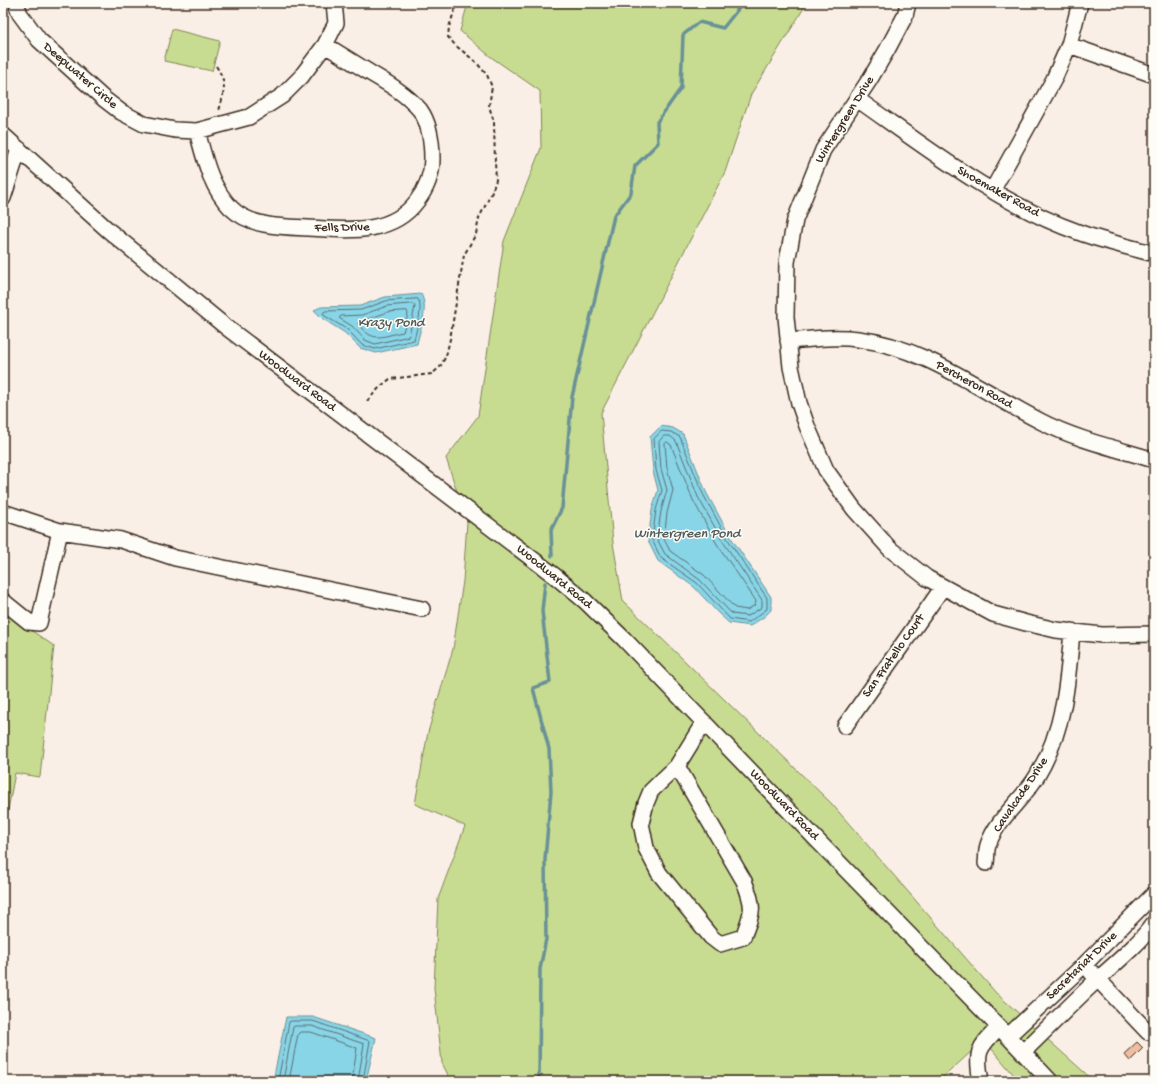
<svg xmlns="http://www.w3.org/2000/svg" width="1157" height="1084" viewBox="0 0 1157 1084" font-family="'Gochi Hand',sans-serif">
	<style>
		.green { fill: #c7dc91; stroke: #818358 }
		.water { fill: #88d5e8; stroke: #699197 }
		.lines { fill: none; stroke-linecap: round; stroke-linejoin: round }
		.shore { stroke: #5a6e6f; stroke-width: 1 }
		.stream { stroke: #699197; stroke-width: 3.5 }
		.building { fill: #efbda0; stroke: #3b2a1e }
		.minor-casing { stroke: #3b2a1e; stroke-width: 18 }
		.path { stroke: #3b2a1e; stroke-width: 2; stroke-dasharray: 4 3; stroke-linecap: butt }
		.minor { stroke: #fdfcf7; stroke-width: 15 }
		.labels { text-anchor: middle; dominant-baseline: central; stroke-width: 3; stroke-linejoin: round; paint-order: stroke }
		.street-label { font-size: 13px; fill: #3b2a1e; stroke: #fdfcf7 }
		.water-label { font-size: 14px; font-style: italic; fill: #525d5b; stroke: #fdfcf7 }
	</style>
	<rect width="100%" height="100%" fill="#faefe6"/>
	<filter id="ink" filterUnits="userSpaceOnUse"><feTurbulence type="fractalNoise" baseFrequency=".025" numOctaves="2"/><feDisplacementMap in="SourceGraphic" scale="8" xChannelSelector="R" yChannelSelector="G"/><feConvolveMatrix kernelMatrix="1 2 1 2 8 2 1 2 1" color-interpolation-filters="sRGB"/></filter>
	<g filter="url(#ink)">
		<path class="green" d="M468 3H807L751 94 725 172 601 413 613 543 623 601 831 803 996 993 1094 1081H1019L984 1040 939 1081H451L442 1063 434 988 438 899 465 826 415 804 428 732 453 649 463 581 467 522 446 458 478 416 504 241 541 148 540 91 491 57 460 31Z
			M172 29 220 41 212 71 164 61Z
			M3 611 54 646 40 777 15 773 3 836Z"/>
		<path class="water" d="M421 294C429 308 420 329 417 344L376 353 360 348 345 333 323 319 314 310 321 307 360 306 385 297Z
			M661 426 673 428 683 434 706 492 730 536 771 597V610L765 616 750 626 729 623 718 613 694 587 658 561 648 541 652 510 658 490 653 471 650 437Z
			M286 1017H313L376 1038 366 1081H273Z"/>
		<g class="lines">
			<path class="shore" d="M418 299C424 306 416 331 414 340L375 349 362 345 348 330 325 316 323 313 325 311 361 310 386 301Z
				M413 304 415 306 409 336 375 344 365 340 352 326 339 318 341 316 362 315 387 306Z
				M407 311 408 314 403 332C381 336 374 344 358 324L359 321 365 320 388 312Z
				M662 431 671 432 680 437 703 494 727 538 767 598V609L749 622 730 619 697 583 661 558 652 540 656 510 662 490 656 470 654 439Z
				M664 436H670L676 441 698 497 722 540 762 600V607L748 616 732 614 700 580 665 554 657 539 661 511 667 490 661 469 659 442Z
				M667 442 671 445 693 500 717 544 756 601 755 605 747 610 735 608 704 575 670 551 664 539 667 513 673 490 667 468 665 444Z
				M278 1081 289 1022 291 1021H313L370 1041 363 1081
				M283 1081 293 1027 295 1026H312L364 1044 358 1081
				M289 1081 298 1034 300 1032H311L357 1048 352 1081"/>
			<path class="stream" d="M552 556 551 530 562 508 572 397 614 216 631 193 635 166 658 143 657 122 681 88 683 35 699 22 723 28 739 8 734 3
				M539 1081 540 969 546 939 545 859 551 792 549 749 533 688 550 682 542 611 545 583"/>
		</g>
		<path class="building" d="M1137 1042 1143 1048 1130 1061 1124 1054Z"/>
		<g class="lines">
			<defs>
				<path id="minor" d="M16 3 20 14 39 40 104 99 121 112 144 124 175 130 197 131 249 117 282 96 301 77 325 45 336 23 334 3
					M908 3 905 16 887 50 870 79 823 150 795 220 787 262 786 317 791 367 799 403 807 426 826 470 854 509 890 549 927 578 993 614 1026 623 1056 630 1102 635 1154 634
					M1069 45 1154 75
					M857 99C927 148 997 203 1078 232 1103 241 1129 247 1154 254
					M197 131C205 160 210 186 231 208 250 227 283 227 308 228 347 230 391 236 417 201 427 188 432 175 432 159 432 143 430 124 420 110 406 94 389 84 372 74 356 64 341 55 325 45
					M3 135 108 230 226 327 555 576 585 601 624 639 816 839 999 1027 1050 1081
					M992 191 1054 79 1069 45 1080 3
					M3 198 19 149
					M788 341C811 339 835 336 858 339 926 347 982 392 1042 422 1075 439 1118 449 1154 460
					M3 512 60 531 39 623 29 622 3 601
					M60 531 121 540 175 558 422 609
					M845 726 943 587
					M677 766 651 791 646 803 641 823 646 848 659 873 711 937 720 944 743 937C753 911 755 908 744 881L677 766 704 722
					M986 863C987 858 986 851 988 845 997 818 1023 800 1037 776 1064 731 1068 682 1072 631
					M1091 972 1148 1032
					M1008 1036 1084 965 1154 894
					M1023 1052C1048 1028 1072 1003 1098 979 1118 961 1138 945 1154 923
					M981 1081C975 1050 979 1048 999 1027"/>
			</defs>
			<use href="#minor" class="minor-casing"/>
			<path class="path" d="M216 66C228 84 224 91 219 111
				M367 401 381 386 390 379 432 374 440 367 446 356 450 339 464 255 476 234 479 218 492 192 496 180 495 163 494 122 489 106 492 87 487 75 476 62 455 45 448 37 449 27 457 3"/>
			<use href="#minor" class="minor"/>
		</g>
	</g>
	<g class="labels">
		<g class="street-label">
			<text transform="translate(80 76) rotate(41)">Deepwater Circle</text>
			<text transform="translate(845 120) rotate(-58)">Wintergreen Drive</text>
			<text transform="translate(998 192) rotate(29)">Shoemaker Road</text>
			<text transform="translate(342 228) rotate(-1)">Fells Drive</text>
			<text transform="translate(297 381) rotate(37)">Woodward Road</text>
			<text transform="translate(974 385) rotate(29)">Percheron Road</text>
			<text transform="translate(554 577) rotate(39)">Woodward Road</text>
			<text transform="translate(894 656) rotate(-55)">San Fratello Court</text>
			<text transform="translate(1021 795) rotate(-56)">Cavalcade Drive</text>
			<text transform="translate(784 805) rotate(46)">Woodward Road</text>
			<text transform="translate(1082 966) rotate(-44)">Secretariat Drive</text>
		</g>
		<g class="water-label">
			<text x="391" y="323">Krazy Pond</text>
			<text x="687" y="534">Wintergreen Pond</text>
		</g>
	</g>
	<rect width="1157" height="1084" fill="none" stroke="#fdfcf7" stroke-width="16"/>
	<rect x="8" y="8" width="1141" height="1068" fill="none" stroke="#3b2a1e" stroke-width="1.5" filter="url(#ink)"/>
</svg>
